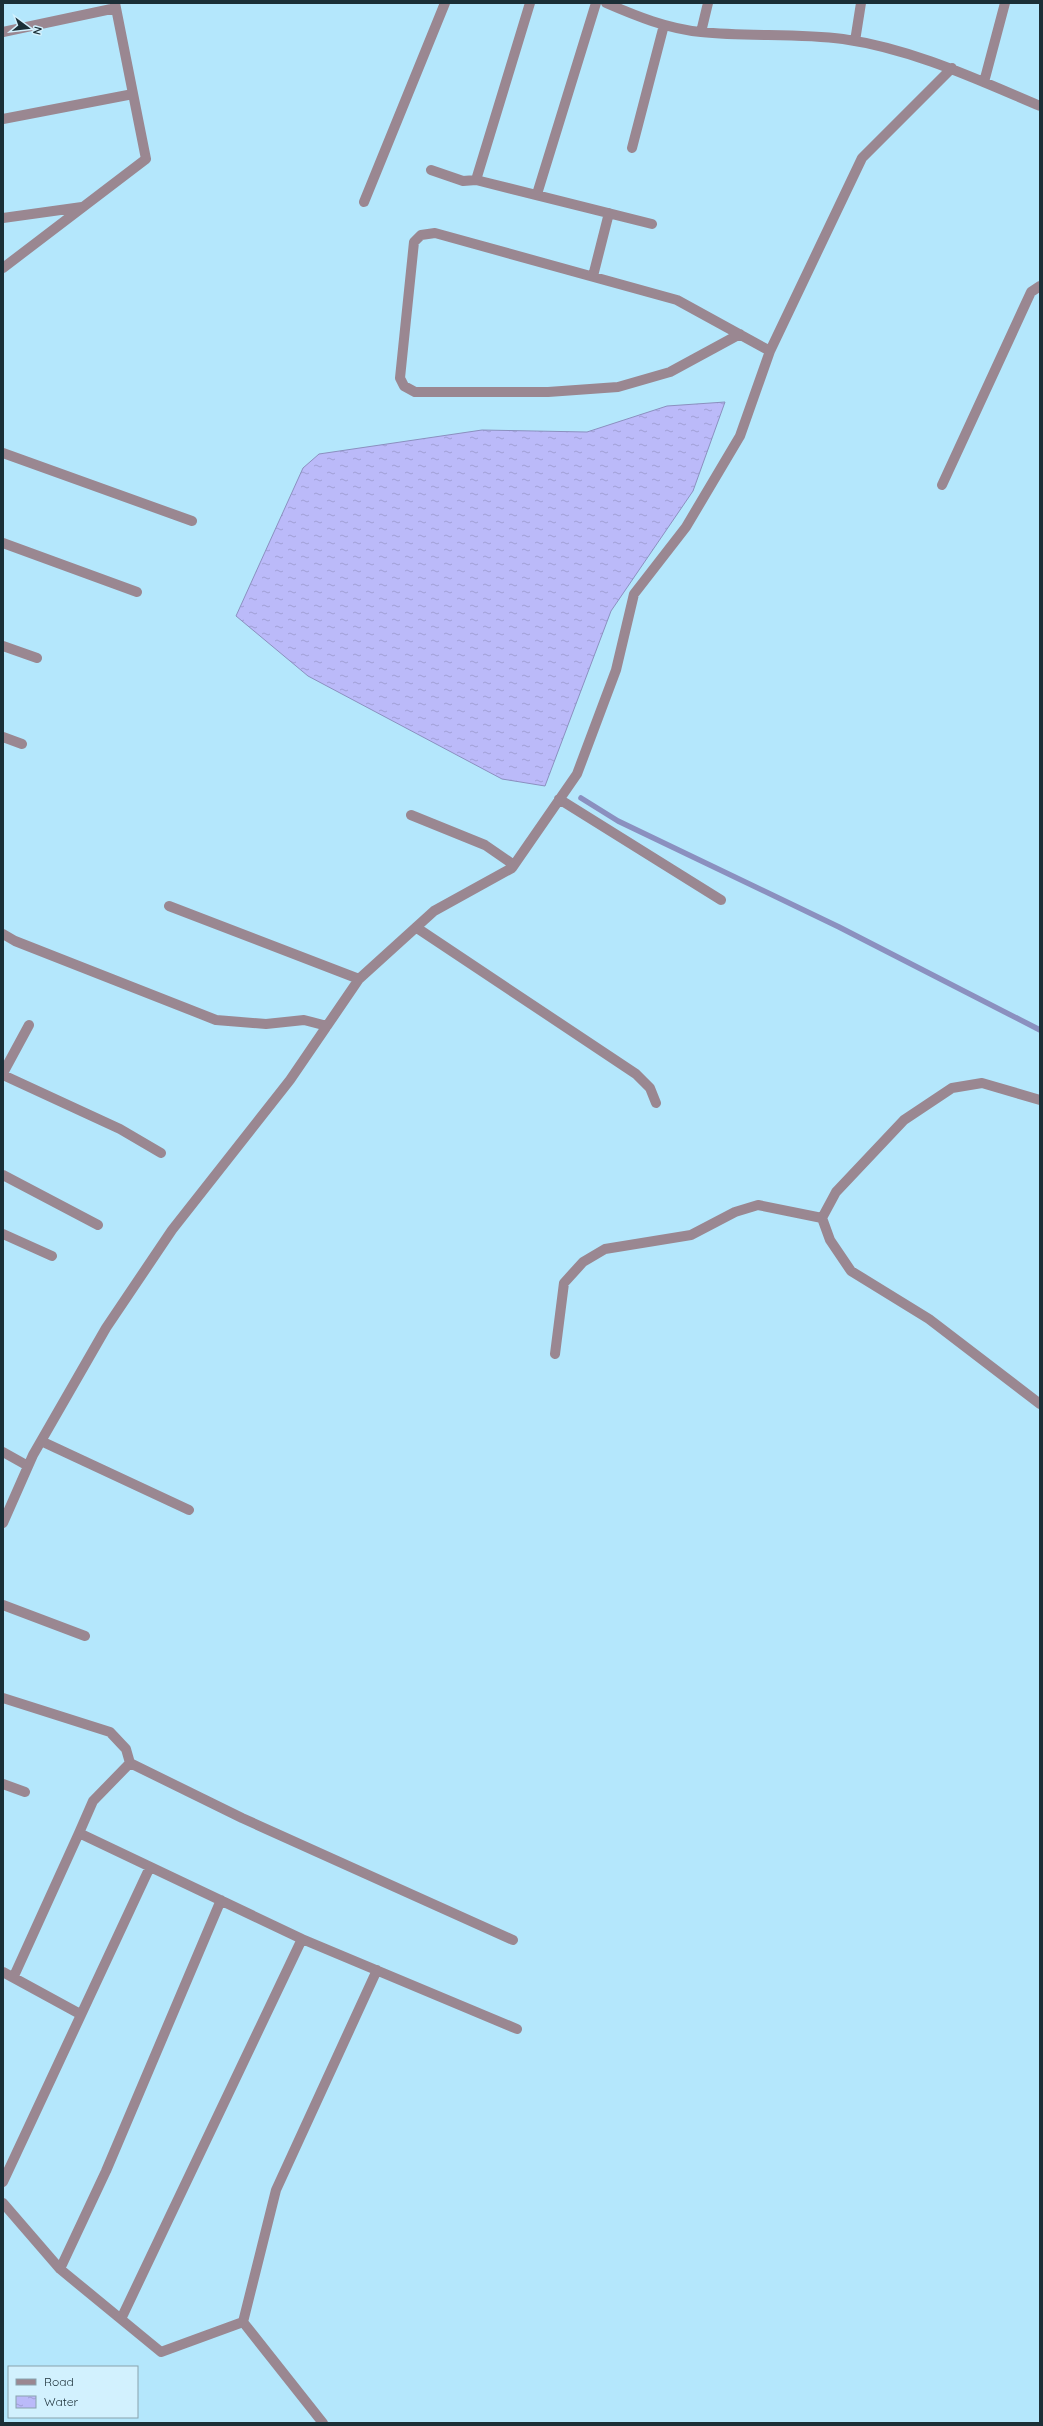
<svg xmlns="http://www.w3.org/2000/svg" width="1043" height="2426" viewBox="0 0 1043 2426" font-family="Quicksand,sans-serif">
	<style>
		.water { fill: url(#water-ripples); stroke: #8b90bf }
		.lines { fill: none; stroke-linecap: round; stroke-linejoin: round }
		.stream { stroke: #8b90bf; stroke-width: 5.5 }
		.minor { stroke: #9a8791; stroke-width: 10 }
	</style>
	<defs>
		<pattern id="water-ripples" width="26" height="14" patternUnits="userSpaceOnUse"><rect width="26" height="14" fill="#bbbaf9"/><path d="M2 4q2-2 4 0t4 0M15 11q2-2 4 0t4 0" fill="none" stroke="#a0a0d6"/></pattern>
	</defs>
	<rect width="100%" height="100%" fill="#b4e7fc"/>
	<path class="water" d="M725 402 693 491 611 611 545 786 502 779 308 676 236 616 303 468 319 454 482 430 587 432 667 406Z"/>
	<g class="lines">
		<path class="stream" d="M581 798 618 821 839 927 1040 1030"/>
		<path class="minor" d="M606 3C636 16 668 29 701 32 748 37 796 33 843 39 913 49 976 79 1040 106
			M3 32 116 8
			M701 32 708 3
			M855 41 861 3
			M984 82 1005 3
			M3 119 133 94
			M632 148 664 25
			M431 170 463 181 476 180 652 224
			M476 180 530 3
			M537 194 596 3
			M364 202 445 3
			M3 218 82 207
			M3 268 146 159 115 3
			M593 276 609 213
			M740 334 670 372 618 387 548 392H415L404 386 400 378 414 242 421 235 435 233 677 300 770 351
			M3 453 192 521
			M942 485 1031 292 1040 286
			M3 543 137 592
			M3 646 37 658
			M3 737 22 744
			M559 799 721 900
			M411 815 485 845 514 865
			M169 906 359 979
			M417 928 636 1074 650 1088 656 1103
			M3 934 15 941 216 1020 266 1024 304 1020 327 1026
			M3 1073 29 1025
			M3 1075 120 1129 161 1153
			M1040 1100 982 1083 952 1088 904 1120 836 1192 822 1218 830 1240 851 1271 929 1319 1040 1404
			M3 1175 98 1225
			M3 1234 52 1256
			M555 1354 564 1283 583 1262 605 1249 691 1235 735 1212 758 1205 822 1218
			M41 1441 189 1510
			M3 1452 28 1466
			M3 1523 33 1455 106 1328 172 1230 290 1080 359 979 434 911 512 868 577 774 616 670 634 594 686 527 740 436 770 351 862 158 952 68
			M3 1605 85 1636
			M3 1698 110 1732 126 1749 130 1763 242 1818 513 1940
			M3 1784 25 1792
			M79 1833 302 1939 517 2029
			M3 1972 80 2014
			M14 1976 79 1833 93 1801 130 1763
			M3 2182 150 1867
			M3 2203 60 2269 161 2352 243 2322
			M60 2269 106 2171 221 1900
			M121 2319 302 1939
			M323 2423 243 2322 276 2190 377 1970"/>
	</g>
	<rect width="1043" height="2426" fill="none" stroke="#1b2f37" stroke-width="8"/>
	<rect x="8" y="2366" width="130" height="52" fill="#d2f1fe" stroke="#89a3ae"/>
	<rect x="16" y="2379" width="20" height="6" fill="#9a8791" stroke="#89a3ae"/>
	<text x="44" y="2386" font-size="12" fill="#1b2f37">Road</text>
	<rect x="16" y="2396" width="20" height="12" fill="url(#water-ripples)" stroke="#89a3ae"/>
	<text x="44" y="2406" font-size="12" fill="#1b2f37">Water</text>
	<g transform="translate(28 28) rotate(105)" stroke="#d2f1fe" stroke-width="3" paint-order="stroke">
	<path d="M0-3L7 15L0 10L-7 15Z" fill="#1b2f37"/>
	<text y="-6" font-size="11" font-weight="bold" text-anchor="middle" fill="#1b2f37">N</text>
	</g>
</svg>
